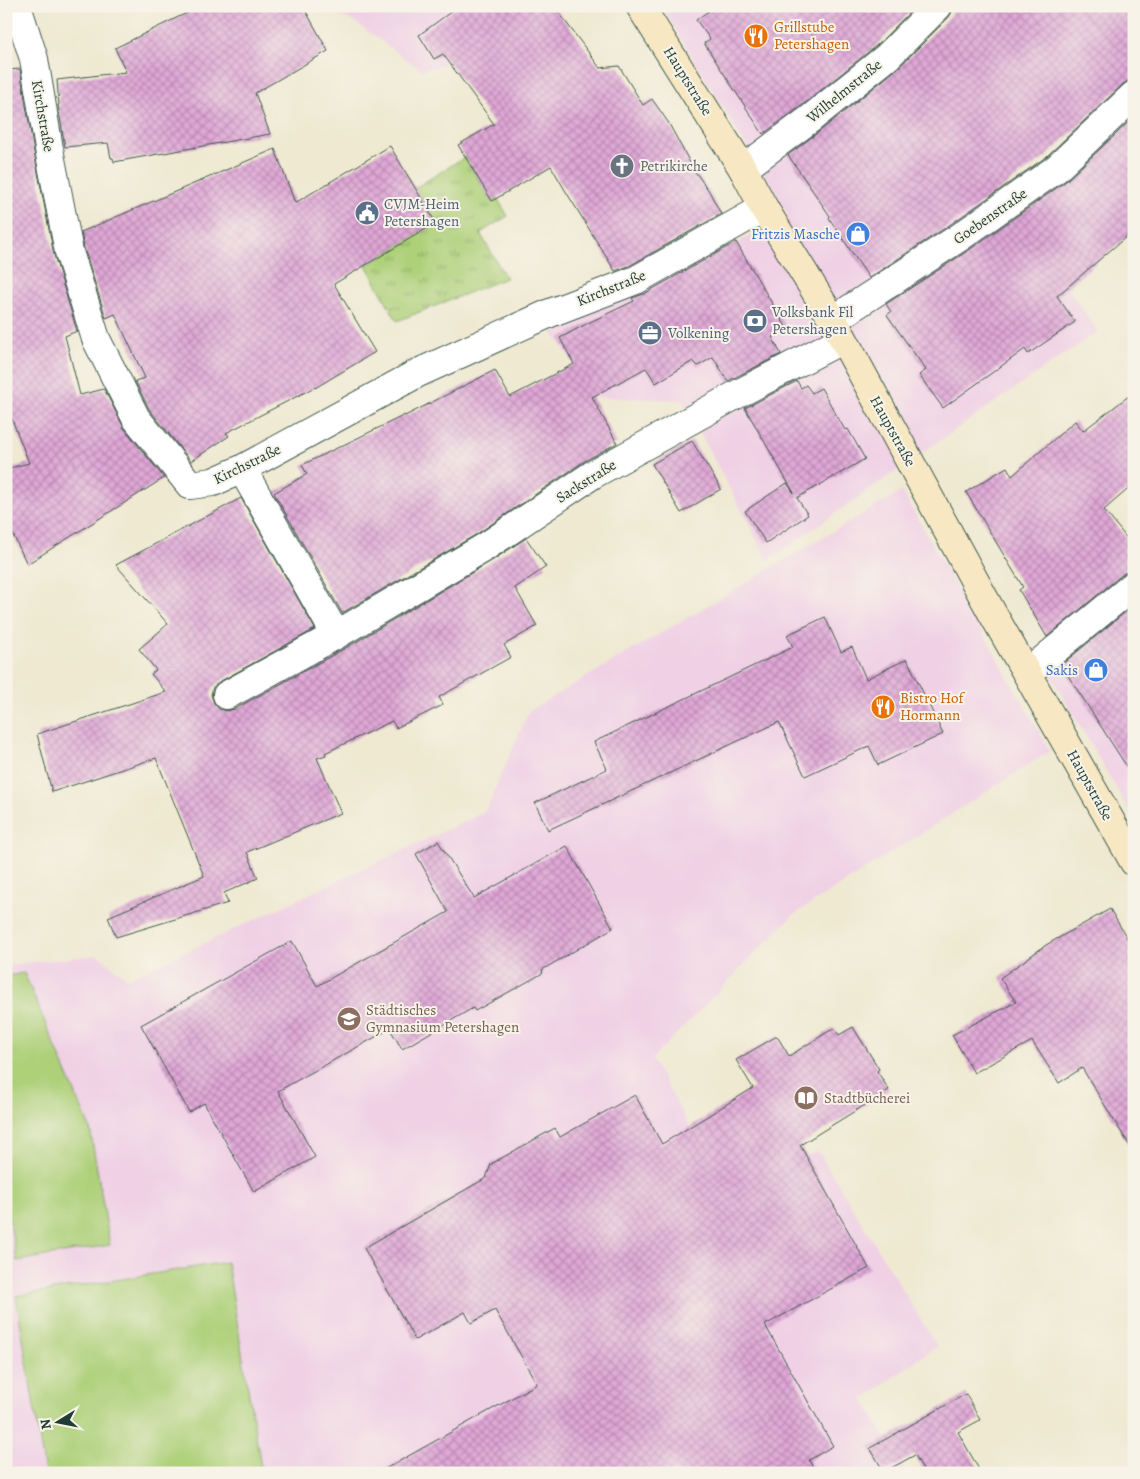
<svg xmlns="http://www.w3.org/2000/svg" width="1140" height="1479" viewBox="0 0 1140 1479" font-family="Alegreya,serif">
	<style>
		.built { fill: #f0d0e5 }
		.grass { fill: url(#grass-tufts); stroke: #668656 }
		.garden { fill: #aed079; stroke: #668656 }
		.building { fill: url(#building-cross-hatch) }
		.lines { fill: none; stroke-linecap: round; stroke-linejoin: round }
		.street-casing { stroke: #3e574c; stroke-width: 30 }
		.secondary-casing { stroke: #3e574c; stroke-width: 30 }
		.street { stroke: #fff; stroke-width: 28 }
		.secondary { stroke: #f7e8c3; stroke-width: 28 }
		.labels { text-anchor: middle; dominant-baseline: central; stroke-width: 4; stroke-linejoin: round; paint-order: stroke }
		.food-label { font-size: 15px; fill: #c56008; stroke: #f7f3e8; text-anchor: start }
		.street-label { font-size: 15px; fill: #1f3d34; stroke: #f7f3e8 }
		.worship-label { font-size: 15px; fill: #5b616d; stroke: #f7f3e8; text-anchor: start }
		.service-label { font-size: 15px; fill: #4e5e75; stroke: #f7f3e8; text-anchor: start }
		.shop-label { font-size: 15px; fill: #366cbe; stroke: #f7f3e8; text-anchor: end }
		.education-label { font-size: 15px; fill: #785e54; stroke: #f7f3e8; text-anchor: start }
	</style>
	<defs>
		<pattern id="grass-tufts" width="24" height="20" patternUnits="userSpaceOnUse" patternTransform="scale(1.25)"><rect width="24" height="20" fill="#aed079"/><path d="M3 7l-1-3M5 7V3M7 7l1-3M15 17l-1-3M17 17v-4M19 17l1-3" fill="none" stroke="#8daa64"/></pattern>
		<pattern id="building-cross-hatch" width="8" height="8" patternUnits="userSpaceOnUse" patternTransform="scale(1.25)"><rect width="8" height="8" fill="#e0a7d7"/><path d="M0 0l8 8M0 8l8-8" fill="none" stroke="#b589af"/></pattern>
	</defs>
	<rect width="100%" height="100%" fill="#f7f3e8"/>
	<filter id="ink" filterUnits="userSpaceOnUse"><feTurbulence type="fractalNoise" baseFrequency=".02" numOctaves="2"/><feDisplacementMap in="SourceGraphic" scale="10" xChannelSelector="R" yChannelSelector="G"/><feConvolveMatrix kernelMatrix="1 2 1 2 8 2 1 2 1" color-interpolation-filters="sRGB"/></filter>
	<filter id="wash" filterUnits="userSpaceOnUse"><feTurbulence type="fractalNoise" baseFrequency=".0096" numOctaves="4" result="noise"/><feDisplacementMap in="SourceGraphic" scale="20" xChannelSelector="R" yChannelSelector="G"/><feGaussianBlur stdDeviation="1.12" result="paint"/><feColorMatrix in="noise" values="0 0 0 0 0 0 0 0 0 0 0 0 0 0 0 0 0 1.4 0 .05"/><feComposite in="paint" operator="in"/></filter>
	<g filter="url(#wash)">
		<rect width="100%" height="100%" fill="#efe9d1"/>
		<path class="built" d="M319 6H528L441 65 421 70 355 22Z
			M661 6H837L859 54 861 97 883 126 962 201 1018 220 1098 331 768 560 682 400 592 397 574 364 552 332 789 217Z
			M902 491 1050 751 792 916 652 1059 726 1192 818 1151 937 1346 863 1399 906 1473H6V965L98 955 128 979 485 812 529 711Z
			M1134 596V819L1047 669Z"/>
		<path class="grass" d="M465 157 492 201 497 198 508 216 480 233 506 278 397 321 366 265 436 223 415 188Z"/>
		<path class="garden" d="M24 973 90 1128 110 1245 17 1261 6 1202V976Z
			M227 1262 262 1473H45L16 1296Z"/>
		<g id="blocks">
			<path class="building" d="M201 6H303L328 51 255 93 270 134 114 162 113 158H111L108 143 65 147 58 105H59L57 80 126 72 115 48Z
				M459 6H554L600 68 619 66 643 105 652 99 668 122 694 170 709 191 721 214 629 266 615 271 565 190 551 166 492 201 458 145 494 124 443 54 434 59 419 35Z
				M715 6H916L877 45 800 107 763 134 704 43 710 39 696 20Z
				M953 6H1134V80H1130L1123 84 1046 157 951 224 869 278 829 218 830 216 788 155 820 131 898 68 949 17 953 10Z
				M20 69 34 152 54 255 77 331 65 336 80 395 104 389 124 428 164 478 27 564 6 520V469L29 463 6 404V70Z
				M1134 117V230L1057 296 1075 322 1028 354 1025 349 943 408 919 375 926 370 887 315 891 312 886 304 969 250 1065 182Z
				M390 146 436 223 334 284 375 352 315 388V387L226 433 229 436 191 461 149 409 135 381 145 378 115 314 106 318 84 248 81 232 275 149 295 203Z
				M736 242 786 327 772 337 781 354 728 381 713 357 698 366 693 361 656 383 646 368 592 397 617 443 583 462 477 534 342 613 274 493 307 474 302 465 405 415V416L495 370 510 397 574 364 560 338 590 322 634 301 632 298 644 294Z
				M797 381 801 388 806 385 812 393 821 388 845 430 848 429 865 459 797 498 808 515 766 543 745 511 787 483 794 493 745 408Z
				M1134 392V484L1104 510 1134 547V570L1124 573 1047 637 1019 590 1023 587 966 492 1007 467 1012 476 1075 421 1083 431Z
				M692 441 721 489 681 513 652 464Z
				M241 498 315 629 219 682 213 687 211 695 214 703 219 709 227 711 235 709 344 649 493 560 526 538 546 567 515 588 537 626 504 645 511 657 439 697 443 705 396 728 392 721 325 753 326 755 317 758 341 813 247 852 258 878 224 893 228 903 116 937 108 917 204 876 156 758 52 792 37 734 166 692 151 674 156 670 139 649 168 624 116 565Z
				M1134 605V778L1093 714 1061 665Z
				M825 617 841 652 852 647 866 679 907 659 943 734 878 765 869 746 805 776 779 722 548 830 535 803 607 769 594 742 793 647 787 635Z
				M438 841 474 898 567 846 613 928 542 970 543 973 475 1011 473 1008 402 1049 390 1029 278 1091 315 1157 254 1192 204 1103 189 1112 141 1025 292 941 317 986 448 912 416 854Z
				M1110 909 1134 950V1153L1082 1068 1059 1083 1032 1041 974 1073 952 1035 1016 1002 1000 978 1046 945Z
				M853 1027 879 1069 877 1071 889 1090 800 1145 869 1268 765 1325 833 1446 809 1460 816 1473H378L537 1384 495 1310 471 1323 465 1312 415 1340 364 1248 486 1178 491 1164 555 1128 560 1137 635 1095 662 1144 753 1088 736 1060 777 1036 789 1056 834 1028 839 1035Z
				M966 1394 980 1420 958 1432 981 1473H925L915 1455 884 1472 870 1448Z"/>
		</g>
	</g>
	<g filter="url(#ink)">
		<use href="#blocks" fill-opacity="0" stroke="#3e574c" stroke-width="1"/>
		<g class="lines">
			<defs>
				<path id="street" d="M17 6 34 59 49 149 69 252 96 339 136 418 190 485 213 482 242 469 418 373 550 313 636 280 764 208
					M743 169 810 119 887 57 938 6
					M833 320 960 237 1056 169 1134 95
					M242 469 336 635
					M1027 673 1134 585
					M227 695 336 635 485 547 592 475 734 396 843 339"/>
				<path id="secondary" d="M640 6 743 169 764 208 833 320 990 609 1134 862"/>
			</defs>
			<use href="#street" class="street-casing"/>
			<use href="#secondary" class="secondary-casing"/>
			<use href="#street" class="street"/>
			<use href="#secondary" class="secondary"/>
		</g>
	</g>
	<defs>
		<symbol id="restaurant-disc" viewBox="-11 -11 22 22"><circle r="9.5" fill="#e8710a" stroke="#f7f3e8"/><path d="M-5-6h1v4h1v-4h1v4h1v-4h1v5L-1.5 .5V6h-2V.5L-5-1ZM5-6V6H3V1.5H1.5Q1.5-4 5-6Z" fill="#fff"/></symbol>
		<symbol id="church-disc" viewBox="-11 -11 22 22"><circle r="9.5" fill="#6b7280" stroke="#f7f3e8"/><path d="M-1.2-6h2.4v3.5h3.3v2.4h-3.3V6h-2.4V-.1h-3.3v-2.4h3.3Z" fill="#fff"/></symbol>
		<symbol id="civic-disc" viewBox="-11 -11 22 22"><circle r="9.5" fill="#5c6f8a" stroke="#f7f3e8"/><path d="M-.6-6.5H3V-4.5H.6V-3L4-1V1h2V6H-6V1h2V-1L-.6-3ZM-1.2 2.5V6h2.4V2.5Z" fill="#fff"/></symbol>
		<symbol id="shop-disc" viewBox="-11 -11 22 22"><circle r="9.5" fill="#3f7fe0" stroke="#f7f3e8"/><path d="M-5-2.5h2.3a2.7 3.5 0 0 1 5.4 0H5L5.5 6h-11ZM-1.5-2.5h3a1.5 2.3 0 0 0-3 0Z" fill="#fff"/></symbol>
		<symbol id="bank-disc" viewBox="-11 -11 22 22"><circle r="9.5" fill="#5c6f8a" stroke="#f7f3e8"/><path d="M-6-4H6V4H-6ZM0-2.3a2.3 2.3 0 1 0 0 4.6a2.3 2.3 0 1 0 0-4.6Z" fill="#fff"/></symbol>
		<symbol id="office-disc" viewBox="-11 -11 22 22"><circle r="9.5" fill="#5c6f8a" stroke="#f7f3e8"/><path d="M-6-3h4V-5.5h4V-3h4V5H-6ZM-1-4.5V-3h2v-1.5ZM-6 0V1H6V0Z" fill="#fff"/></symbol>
		<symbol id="school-disc" viewBox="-11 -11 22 22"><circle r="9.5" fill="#8d6e63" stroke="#f7f3e8"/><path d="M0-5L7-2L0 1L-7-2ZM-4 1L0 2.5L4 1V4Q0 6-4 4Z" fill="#fff"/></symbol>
		<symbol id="library-disc" viewBox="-11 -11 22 22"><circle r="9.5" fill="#8d6e63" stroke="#f7f3e8"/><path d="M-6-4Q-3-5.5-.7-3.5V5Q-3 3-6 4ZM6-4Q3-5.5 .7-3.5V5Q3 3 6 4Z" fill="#fff"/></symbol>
	</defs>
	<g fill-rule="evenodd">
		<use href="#restaurant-disc" x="742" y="22" width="28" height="28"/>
		<use href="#church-disc" x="608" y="152" width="28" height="28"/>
		<use href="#civic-disc" x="353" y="199" width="28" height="28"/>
		<use href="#shop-disc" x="844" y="220" width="28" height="28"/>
		<use href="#bank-disc" x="741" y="307" width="28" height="28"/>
		<use href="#office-disc" x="636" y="319" width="28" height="28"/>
		<use href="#shop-disc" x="1082" y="656" width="28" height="28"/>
		<use href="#restaurant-disc" x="869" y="693" width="28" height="28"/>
		<use href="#school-disc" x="335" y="1005" width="28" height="28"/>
		<use href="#library-disc" x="792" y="1084" width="28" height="28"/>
	</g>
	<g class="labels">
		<g class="food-label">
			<text x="774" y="27">Grillstube<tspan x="774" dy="17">Petershagen</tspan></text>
			<text x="900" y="698">Bistro Hof<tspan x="900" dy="17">Hormann</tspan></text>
		</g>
		<g class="street-label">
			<text transform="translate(688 81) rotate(58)">Hauptstraße</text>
			<text transform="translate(844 91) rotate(-39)">Wilhelmstraße</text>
			<text transform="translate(43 116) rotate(80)">Kirchstraße</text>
			<text transform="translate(990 216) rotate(-35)">Goebenstraße</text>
			<text transform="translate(611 288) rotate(-22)">Kirchstraße</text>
			<text transform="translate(893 431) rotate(61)">Hauptstraße</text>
			<text transform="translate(247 464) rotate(-26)">Kirchstraße</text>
			<text transform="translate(586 481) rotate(-32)">Sackstraße</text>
			<text transform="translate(1090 785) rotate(61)">Hauptstraße</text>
		</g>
		<g class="worship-label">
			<text x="640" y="166">Petrikirche</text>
		</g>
		<g class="service-label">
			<text x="384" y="204">CVJM-Heim<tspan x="384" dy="17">Petershagen</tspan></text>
			<text x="772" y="312">Volksbank Fil<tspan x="772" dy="17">Petershagen</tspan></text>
			<text x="668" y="333">Volkening</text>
		</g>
		<g class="shop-label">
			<text x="840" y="234">Fritzis Masche</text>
			<text x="1078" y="670">Sakis</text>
		</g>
		<g class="education-label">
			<text x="366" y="1010">Städtisches<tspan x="366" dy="17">Gymnasium Petershagen</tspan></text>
			<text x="824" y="1098">Stadtbücherei</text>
		</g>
	</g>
	<rect width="1140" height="1479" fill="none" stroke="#f7f3e8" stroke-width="25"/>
	<g transform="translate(58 1422) rotate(260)" stroke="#f7f3e8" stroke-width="4" paint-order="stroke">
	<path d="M0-4L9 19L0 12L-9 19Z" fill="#1f3d34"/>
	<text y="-8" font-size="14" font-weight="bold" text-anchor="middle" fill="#1f3d34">N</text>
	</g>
</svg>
